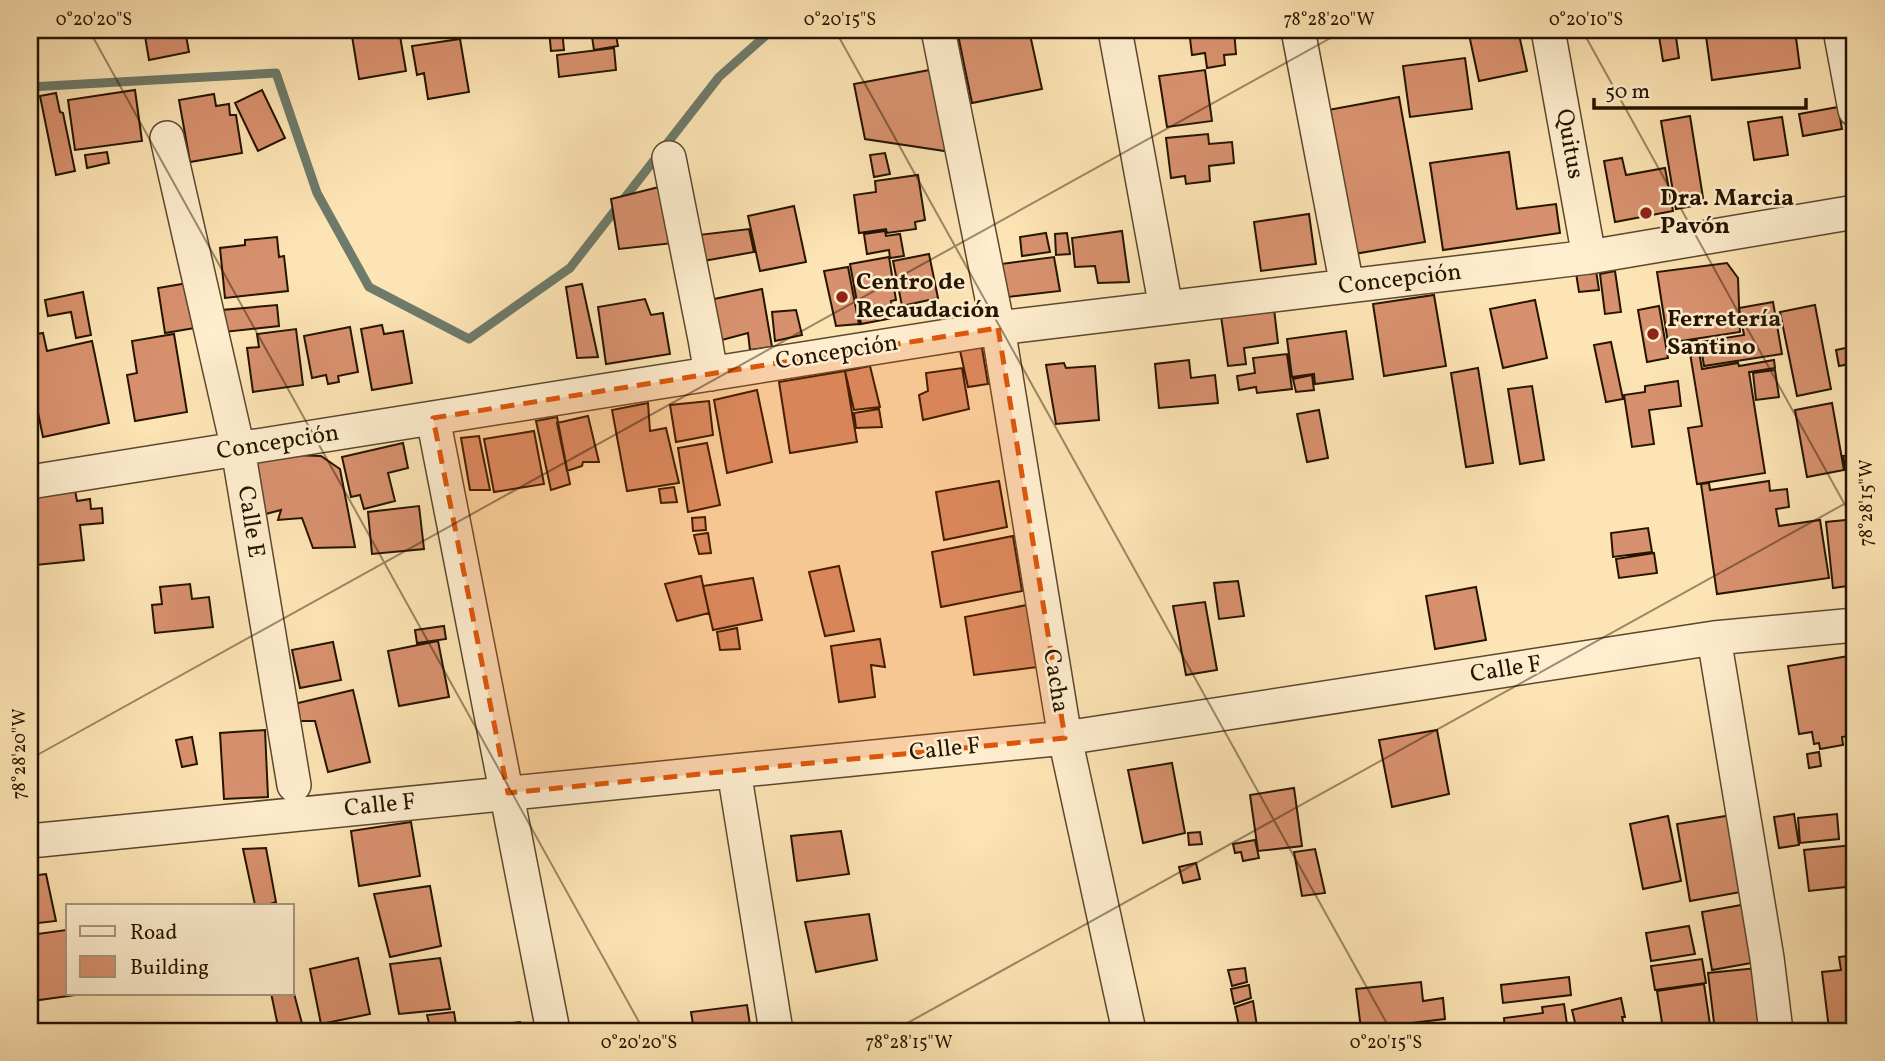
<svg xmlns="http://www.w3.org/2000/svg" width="1885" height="1061" viewBox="0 0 1885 1061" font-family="Vollkorn,serif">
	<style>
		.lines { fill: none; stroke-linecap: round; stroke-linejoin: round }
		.stream { stroke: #6e7a6a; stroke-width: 9 }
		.building { fill: #d8916e; stroke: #251400; stroke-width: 2 }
		.minor-casing { stroke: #5b482d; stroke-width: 36 }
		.minor { stroke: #feedce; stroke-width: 33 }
		.marked { fill: #de560b; fill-opacity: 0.2; stroke: #de560b; stroke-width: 5; stroke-dasharray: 14 9; stroke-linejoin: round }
		.ticks { fill: none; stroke: #251400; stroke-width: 2; stroke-opacity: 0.45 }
		.poi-dot { fill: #8f2418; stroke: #feedce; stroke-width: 2.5 }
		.labels { text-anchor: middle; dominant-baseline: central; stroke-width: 5; stroke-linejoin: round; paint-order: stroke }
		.street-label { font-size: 24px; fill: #251400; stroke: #feedce }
		.poi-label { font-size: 24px; font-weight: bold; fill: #251400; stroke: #feedce; text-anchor: start }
		.neatline { fill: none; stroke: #251400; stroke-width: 2.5 }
		.ticks-label { font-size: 18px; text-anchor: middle; fill: #251400 }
	</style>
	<rect width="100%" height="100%" fill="#fde4b4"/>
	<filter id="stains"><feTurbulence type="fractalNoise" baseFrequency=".00286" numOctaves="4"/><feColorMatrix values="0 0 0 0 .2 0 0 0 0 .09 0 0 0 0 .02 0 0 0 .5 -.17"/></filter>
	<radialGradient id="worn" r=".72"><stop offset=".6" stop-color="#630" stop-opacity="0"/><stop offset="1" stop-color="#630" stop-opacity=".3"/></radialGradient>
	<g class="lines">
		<path class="stream" d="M30 87 276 73 317 193 369 287 469 339 570 268 719 77 772 30"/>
	</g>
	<path class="building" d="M144 30H185L189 52 149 60Z
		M351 30H399L406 71 359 79Z
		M549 30H562L564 50 551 51Z
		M591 30H615L618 46 594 50Z
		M957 30H1029L1042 89 972 103Z
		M1189 30H1234L1236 54 1224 55 1225 65 1207 68 1205 53 1192 55Z
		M1256 30H1280L1281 34 1258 38Z
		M1468 30H1518L1527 71 1479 81Z
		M1658 30H1675L1679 58 1663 61Z
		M1740 30H1795L1800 68 1712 80 1706 36 1740 31Z
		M460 39 469 92 428 99 424 73 417 75 412 46Z
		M614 48 616 70 559 77 557 55Z
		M1465 58 1472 109 1410 117 1403 66Z
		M935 69 951 152 865 139 854 84Z
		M1205 70 1212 121 1167 127 1159 76Z
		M135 90 142 141 75 150 68 100Z
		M262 90 285 138 258 151 235 103Z
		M56 93 60 112 63 113 75 171 56 175 40 96Z
		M214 94 216 106 229 104 230 115H236L242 153 190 162 179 100Z
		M1399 97 1425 242 1354 254 1328 110Z
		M1838 107 1842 129 1803 136 1799 114Z
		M1690 116 1704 204 1676 209 1661 121Z
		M1782 117 1788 155 1754 160 1748 122Z
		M1208 134 1209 144 1232 142 1234 163 1209 166 1210 181 1186 184 1185 176 1171 178 1166 138Z
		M107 152 109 163 87 168 85 155Z
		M1509 152 1517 209 1556 204 1560 233 1443 250 1430 163Z
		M885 153 890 174 874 177 870 155Z
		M1622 158 1626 175 1665 168 1673 211 1615 222 1604 161Z
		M918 175 925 220 915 222 916 229 887 233 886 229 859 233 854 195 876 192 875 181Z
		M659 187 674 243 619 249 611 199Z
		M794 206 806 262 760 271 748 216Z
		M1309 214 1316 264 1261 271 1254 222Z
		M749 229 754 252 703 261 698 235Z
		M885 231 886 236 900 234 904 256 890 258 889 250 867 254 864 234Z
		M1122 231 1129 282 1098 283 1095 266 1075 267 1072 238Z
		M1046 233 1050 252 1022 256 1020 237Z
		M1067 233 1070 254 1056 255 1055 234Z
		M277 237 279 257 284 256 288 291 225 298 220 248 245 245V240Z
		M929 254 938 298 902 306 893 261Z
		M889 257 896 300 891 301 893 318 861 324 850 264Z
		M1054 257 1060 291 1008 297 1001 264Z
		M1727 263 1738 278 1740 332 1668 343 1657 272Z
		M848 267 859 324 836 326 824 271Z
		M1596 270 1599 290 1579 292 1576 273Z
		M1615 271 1621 312 1605 314 1600 274Z
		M188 283 195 328 165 333 158 288Z
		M582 284 598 357 577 358 566 287Z
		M762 289 772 347 750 350 748 333 718 341 709 300Z
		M83 292 91 335 76 338 71 312 48 316 45 300Z
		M1434 295 1446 366 1384 376 1373 304Z
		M645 299 651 315 663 313 670 354 606 364 598 307Z
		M1535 300 1547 358 1503 368 1490 309Z
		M1773 302 1782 354 1704 366 1700 342 1744 335 1739 308Z
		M277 305 279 326 224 332 222 310Z
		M1815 305 1831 389 1797 396 1780 312Z
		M1659 306 1668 358 1647 362 1638 310Z
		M1274 309 1278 343 1244 348 1246 364 1228 366 1221 316Z
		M796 310 802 335 775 341 772 312Z
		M382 325 384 334 403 331 412 383 372 390 361 329Z
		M350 327 358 372 338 376 339 382 328 384 326 375 312 378 304 336Z
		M296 329 303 385 253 392 247 348 259 347 257 334Z
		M1346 331 1353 379 1315 384 1314 374 1292 377 1287 339Z
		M43 333 47 351 92 341 109 423 43 437 30 374V335Z
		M174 334 187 412 135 421 127 375 137 373 132 341Z
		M1697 340 1702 369 1738 363 1739 366 1774 360 1775 368 1749 372 1765 473 1697 484 1688 428 1702 426 1688 341Z
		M981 342 988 384 968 387 959 346Z
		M1611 342 1623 399 1606 402 1594 345Z
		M1855 346V363L1839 366 1836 350Z
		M1287 354 1292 389 1257 393 1256 387 1239 390 1237 376 1255 373 1253 358Z
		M1189 360 1191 378 1215 375 1218 403 1159 408 1155 364Z
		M1064 363 1066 368 1095 366 1099 420 1056 424 1046 365Z
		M870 366 880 407 854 410 845 371Z
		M962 368 969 409 923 420 919 395 928 391 926 373Z
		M1478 368 1493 463 1466 467 1451 373Z
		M1775 370 1779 397 1756 400 1753 373Z
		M845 371 857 442 790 453 779 382Z
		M1312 375 1314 390 1296 392 1293 379Z
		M1678 381 1681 406 1649 410 1654 444 1632 447 1624 395 1645 392V386Z
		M1532 386 1544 460 1520 464 1508 389Z
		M757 390 772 462 727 473 714 400Z
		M709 401 713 435 676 442 670 405Z
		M648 403 650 431 666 428 679 483 627 491 612 410Z
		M1832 403 1844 470 1807 477 1795 410Z
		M879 409 882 427 856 428 854 413Z
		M1319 410 1328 458 1307 462 1297 414Z
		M588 416 599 462H583L582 466 567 471 557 423Z
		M557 417 570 484 551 490 536 421Z
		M534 431 544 484 494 492 484 439Z
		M479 436 490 490H470L461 438Z
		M403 443 408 468 388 473 395 501 364 509 360 495 351 497 342 457Z
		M707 443 720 505 688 512 678 448Z
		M1855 454V512L1843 456Z
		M293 455 321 456 340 469 355 547 313 548 302 518 278 520 281 510 258 516 247 460Z
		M999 481 1007 527 944 540 936 492Z
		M1769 481 1770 491 1787 489 1789 507 1776 509 1779 526 1820 520 1829 578 1717 594 1701 484 1709 483 1710 490Z
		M674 487 677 502 661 503 659 489Z
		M75 490 77 501 90 499 91 509 102 508 103 523 80 525 84 560 36 565 30 517V495Z
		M419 506 424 549 372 554 368 512Z
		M705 517 706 530 693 531 692 518Z
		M1855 519V585L1833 588 1826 522Z
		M1648 528 1652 552 1613 557 1611 533Z
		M708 533 711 553 699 554 694 535Z
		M1013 536 1022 591 941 607 932 552Z
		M1654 553 1657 573 1619 578 1616 559Z
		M839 566 854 631 825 636 809 572Z
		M701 576 709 613 677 621 665 584Z
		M753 578 762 620 713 630 703 586Z
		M1238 581 1244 616 1219 619 1214 583Z
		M190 584 192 599 209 597 213 627 155 633 152 605 162 604 160 587Z
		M1476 587 1486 640 1435 649 1426 596Z
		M1205 602 1217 670 1186 675 1173 606Z
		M1027 605 1038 667 974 675 965 617Z
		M444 626 446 639 417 643 415 630Z
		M737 628 740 649 720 650 717 632Z
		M880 639 885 667 871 665 875 697 839 702 831 646Z
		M438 641 449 697 399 706 388 651Z
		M333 642 341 680 300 688 292 650Z
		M1855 655V735L1842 737 1843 745 1820 749 1819 743 1814 744 1812 732 1799 734 1788 666Z
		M353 690 370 762 328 772 315 721H298L294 704Z
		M265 730 268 797 224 799 220 733Z
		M1437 730 1449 794 1392 807 1379 740Z
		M192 737 197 764 182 767 176 740Z
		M1819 752 1821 766 1809 768 1807 754Z
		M1172 763 1185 833 1143 843 1128 770Z
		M1294 788 1302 846 1258 851 1250 795Z
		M1738 814 1752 890 1690 901 1677 824Z
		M1794 814 1799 845 1779 848 1774 817Z
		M1837 814 1839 839 1800 843 1798 818Z
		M1668 816 1681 881 1643 889 1630 824Z
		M411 822 420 876 359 886 351 831Z
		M841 831 849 874 797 881 791 836Z
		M1200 832 1202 844 1189 845 1188 833Z
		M1255 840 1259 858 1243 861 1241 852 1235 853 1233 844Z
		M1853 845 1855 886 1809 891 1804 850Z
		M266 848 276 902 267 905H255L243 849Z
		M1315 849 1325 893 1302 896 1294 852Z
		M1196 863 1200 879 1183 883 1179 867Z
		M46 874 56 921 30 924V876Z
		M430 886 441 946 390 957 374 894Z
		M1747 904 1757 962 1712 970 1702 912Z
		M869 914 877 960 816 972 805 922Z
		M1689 926 1695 954 1651 961 1646 933Z
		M66 930 68 942V993H76V995L32 1001 30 983V935Z
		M1855 955V1031H1840V1027L1829 1029 1822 972 1841 970 1839 957Z
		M358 958 370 1014 321 1024 310 969Z
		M440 958 450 1009 399 1014 390 964Z
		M1702 959 1706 983 1655 990 1651 966Z
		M1245 968 1247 982 1232 986 1228 970Z
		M1757 968 1764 1031H1715L1708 973Z
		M1569 977 1571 995 1503 1003 1501 985Z
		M1421 982 1423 1001 1443 998 1445 1019 1361 1029 1356 989Z
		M1704 984 1711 1031H1650L1663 1029 1657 991Z
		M1249 985 1251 998 1234 1004 1231 989Z
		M292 986 304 1031H279L271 993H292Z
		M1621 998 1625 1017H1622L1625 1031H1577L1572 1010Z
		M1253 1001 1257 1026 1240 1031 1235 1007Z
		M1564 1004 1568 1031H1505L1504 1018 1543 1013 1542 1007Z
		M747 1005 751 1031H694L691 1012Z
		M454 1012 457 1031H431L427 1015Z
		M520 1022 522 1031H478V1027Z"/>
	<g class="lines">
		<defs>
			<path id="minor" d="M938 30 998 328 1065 738 1129 1031
				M1115 30 1166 308
				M1298 30 1347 286
				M1548 30 1589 257
				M1840 30 1855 110
				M167 138 238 449 294 785
				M669 158 705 339 711 374
				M433 418 553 1031
				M30 482 998 328 1589 257 1855 212
				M1714 638 1767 958 1776 1031
				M734 771 776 1031
				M30 841 1065 738 1714 638 1855 625"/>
		</defs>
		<use href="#minor" class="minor-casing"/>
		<use href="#minor" class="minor"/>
	</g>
	<path class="marked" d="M998 328 1065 738 508 793 433 418Z"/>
	<path class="ticks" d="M89 30 644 1031M835 30 1391 1031M1582 30 1855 523M30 759 1345 30M893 1031 1855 498"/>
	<g class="poi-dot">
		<circle cx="1646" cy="213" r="7"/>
		<circle cx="842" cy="297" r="7"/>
		<circle cx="1653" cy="334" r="7"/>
	</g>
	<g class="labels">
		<g class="street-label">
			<text transform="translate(1569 144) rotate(80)">Quitus</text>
			<text transform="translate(1400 280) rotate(-7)">Concepción</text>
			<text transform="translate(837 353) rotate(-9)">Concepción</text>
			<text transform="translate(278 443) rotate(-9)">Concepción</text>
			<text transform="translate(250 522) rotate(81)">Calle E</text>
			<text transform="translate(1506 670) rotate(-9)">Calle F</text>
			<text transform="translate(1055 681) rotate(81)">Cacha</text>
			<text transform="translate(945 750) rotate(-6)">Calle F</text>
			<text transform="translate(380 806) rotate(-6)">Calle F</text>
		</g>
		<g class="poi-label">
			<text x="1660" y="199">Dra. Marcia<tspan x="1660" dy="28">Pavón</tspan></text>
			<text x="856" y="283">Centro de<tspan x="856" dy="28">Recaudación</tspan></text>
			<text x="1667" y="320">Ferretería<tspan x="1667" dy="28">Santino</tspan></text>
		</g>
	</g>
	<rect width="1885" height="1061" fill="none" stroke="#fde4b4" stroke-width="77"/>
	<rect x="66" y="904" width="228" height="91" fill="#feedce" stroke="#a7967c" stroke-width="2"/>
	<rect x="80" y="926" width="35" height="10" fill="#feedce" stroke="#a7967c" stroke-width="2"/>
	<text x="130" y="939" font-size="21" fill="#251400">Road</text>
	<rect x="80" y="956" width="35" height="21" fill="#d8916e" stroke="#a7967c" stroke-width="2"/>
	<text x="130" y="974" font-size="21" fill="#251400">Building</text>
	<path d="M1594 98v10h212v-10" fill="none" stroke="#251400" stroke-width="3.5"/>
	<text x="1605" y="98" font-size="21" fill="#251400" stroke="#feedce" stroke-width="5" paint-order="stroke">50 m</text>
	<rect x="38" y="38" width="1808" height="985" class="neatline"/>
	<g class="ticks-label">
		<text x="94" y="25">0°20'20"S</text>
		<text x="840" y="25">0°20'15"S</text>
		<text x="1329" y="25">78°28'20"W</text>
		<text x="1586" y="25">0°20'10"S</text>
		<text transform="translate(1866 503) rotate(-90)" y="6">78°28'15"W</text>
		<text transform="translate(19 754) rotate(-90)" y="6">78°28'20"W</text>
		<text x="639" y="1048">0°20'20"S</text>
		<text x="909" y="1048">78°28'15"W</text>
		<text x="1386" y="1048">0°20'15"S</text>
	</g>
	<rect width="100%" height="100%" filter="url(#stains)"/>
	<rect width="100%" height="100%" fill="url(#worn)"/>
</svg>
